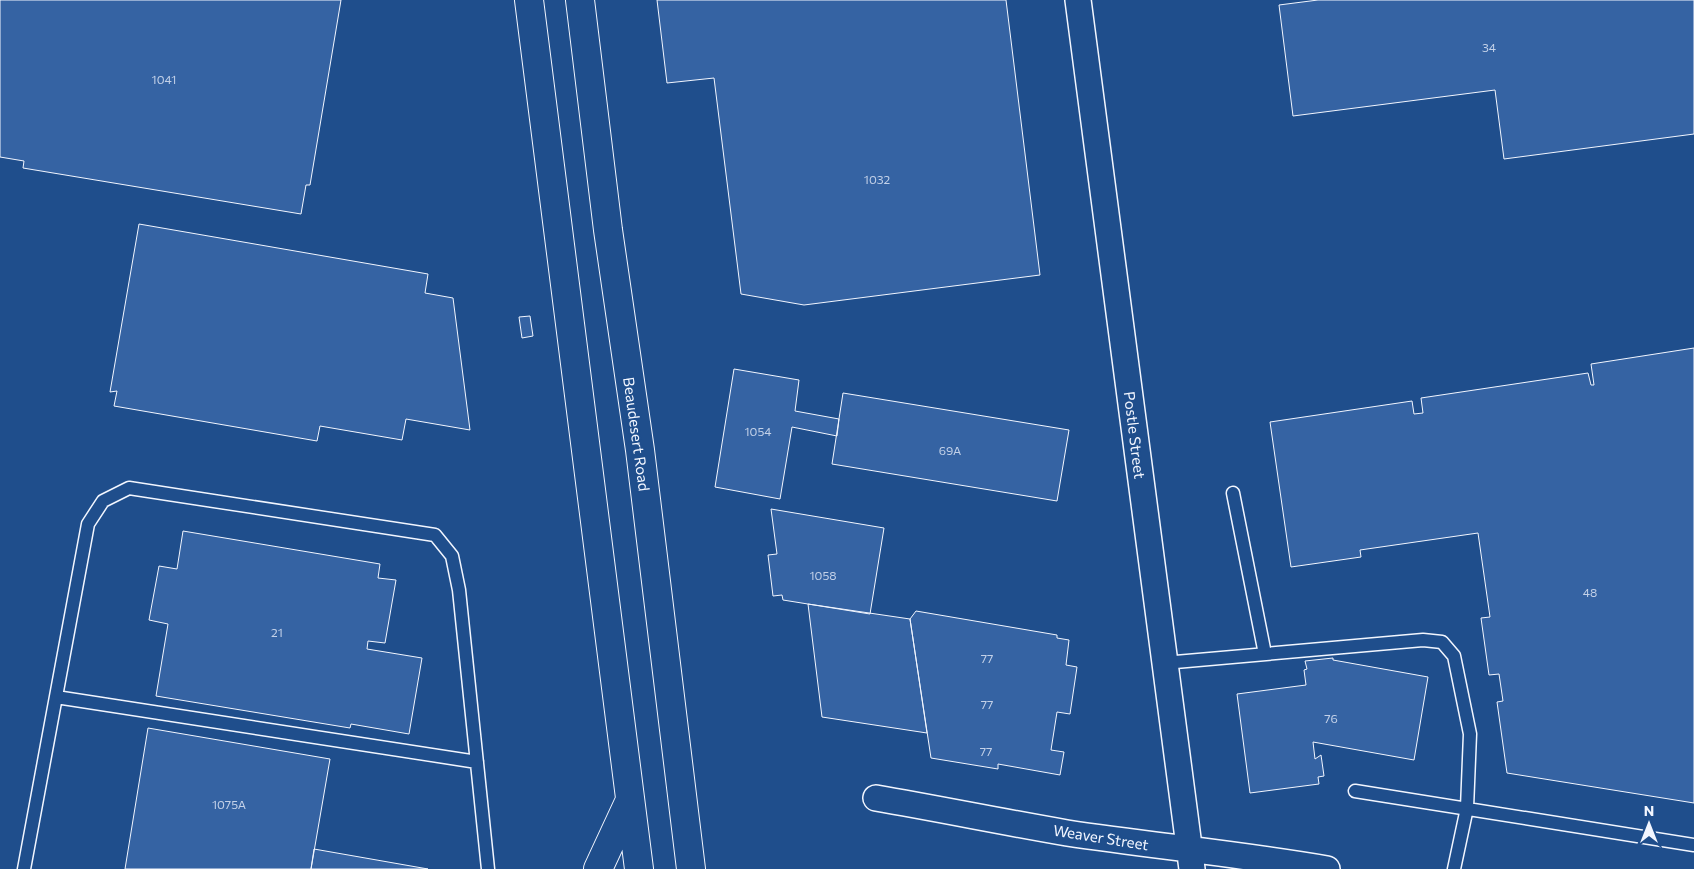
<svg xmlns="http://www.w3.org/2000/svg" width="1694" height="869" viewBox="0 0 1694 869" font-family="Commissioner,sans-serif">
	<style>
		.building { fill: #3563a3; stroke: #f2f6ff }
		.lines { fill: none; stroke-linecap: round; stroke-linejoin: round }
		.lane-casing { stroke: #f2f6ff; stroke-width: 15 }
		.street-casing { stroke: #f2f6ff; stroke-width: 28 }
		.highway-casing { stroke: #f2f6ff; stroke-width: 30 }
		.lane { stroke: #1f4e8c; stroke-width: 12 }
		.street { stroke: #1f4e8c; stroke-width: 25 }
		.highway { stroke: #1f4e8c; stroke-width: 28 }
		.labels { text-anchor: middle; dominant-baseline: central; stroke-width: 4; stroke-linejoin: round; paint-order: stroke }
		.number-label { font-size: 12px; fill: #c3d1e8 }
		.street-label { font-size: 15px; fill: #f2f6ff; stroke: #1f4e8c }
	</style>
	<rect width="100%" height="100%" fill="#1f4e8c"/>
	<path class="building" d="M0 0H341L310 185H306L301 214 23 168 24 161 0 157Z
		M657 0H1006L1040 275 804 305 741 294 714 78 667 83Z
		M1318 0H1694V134L1504 159 1495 90 1293 116 1279 5Z
		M139 224 428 274 425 293 453 298 470 430 406 419 402 440 320 426 317 441 114 406 117 391 110 392Z
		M530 316 533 336 522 338 519 317Z
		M1694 348V803L1507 773 1497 702 1503 701 1499 674 1489 675 1481 618 1490 617 1478 533 1360 550 1361 557 1291 567 1270 422 1412 401 1414 414 1423 413 1421 398 1588 373 1591 385H1594L1591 364Z
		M734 369 799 380 795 411 839 419 837 436 792 427 780 499 715 487Z
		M843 393 1069 430 1057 501 832 464Z
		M771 509 884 528 870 614 783 600 782 595 773 596 768 555 777 554Z
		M183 531 380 564 378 578 396 580 385 643 368 641 367 649 422 658 409 734 351 724 350 728 156 696 168 624 149 620 159 566 177 569Z
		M808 604 910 619 927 733 822 717Z
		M916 611 1057 635V638L1069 640 1066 665 1077 667 1070 714 1057 712 1051 750 1064 752 1060 775 998 764V769L931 758 910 619Z
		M1333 658V660L1428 677 1414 760 1313 742 1315 759 1321 755 1324 776 1318 777 1319 784 1250 793 1237 694 1306 685 1304 670 1307 669 1305 661Z
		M148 728 330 759 311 869H125Z
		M314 849 428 869H311Z"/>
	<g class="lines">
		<defs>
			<path id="lane" d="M1233 493 1265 654
				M1164 663 1423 640 1442 642 1454 656 1470 734 1467 808 1454 869
				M56 697 477 762
				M1355 791 1694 845
				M24 869 88 524 103 501 129 488 435 535 452 556 459 590 488 869"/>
			<path id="street" d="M1078 0 1192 869
				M876 798C940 809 1003 822 1067 833 1154 846 1240 854 1327 869"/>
			<path id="highway" d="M529 0 639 869
				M580 0 608 230 640 450 691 869
				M598 869 630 800"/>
		</defs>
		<use href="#lane" class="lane-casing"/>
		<use href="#street" class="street-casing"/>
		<use href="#highway" class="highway-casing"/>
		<use href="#lane" class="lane"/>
		<use href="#street" class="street"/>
		<use href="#highway" class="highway"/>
	</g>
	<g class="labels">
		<g class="number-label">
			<text x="1489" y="47">34</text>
			<text x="164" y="79">1041</text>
			<text x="877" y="179">1032</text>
			<text x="758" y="431">1054</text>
			<text x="950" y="450">69A</text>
			<text x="823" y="575">1058</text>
			<text x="1590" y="592">48</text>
			<text x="277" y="632">21</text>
			<text x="987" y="658">77</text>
			<text x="987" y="704">77</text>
			<text x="1331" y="718">76</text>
			<text x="986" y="751">77</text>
			<text x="229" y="804">1075A</text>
		</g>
		<g class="street-label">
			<text transform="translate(637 434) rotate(82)">Beaudesert Road</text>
			<text transform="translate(1135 435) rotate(83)">Postle Street</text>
			<text transform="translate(1101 837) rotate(9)">Weaver Street</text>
		</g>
	</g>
	<g transform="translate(1649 824)" stroke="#1f4e8c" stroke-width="4" paint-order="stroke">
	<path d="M0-4L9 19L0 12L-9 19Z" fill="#f2f6ff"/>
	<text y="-8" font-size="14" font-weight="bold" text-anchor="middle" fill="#f2f6ff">N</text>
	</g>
</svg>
